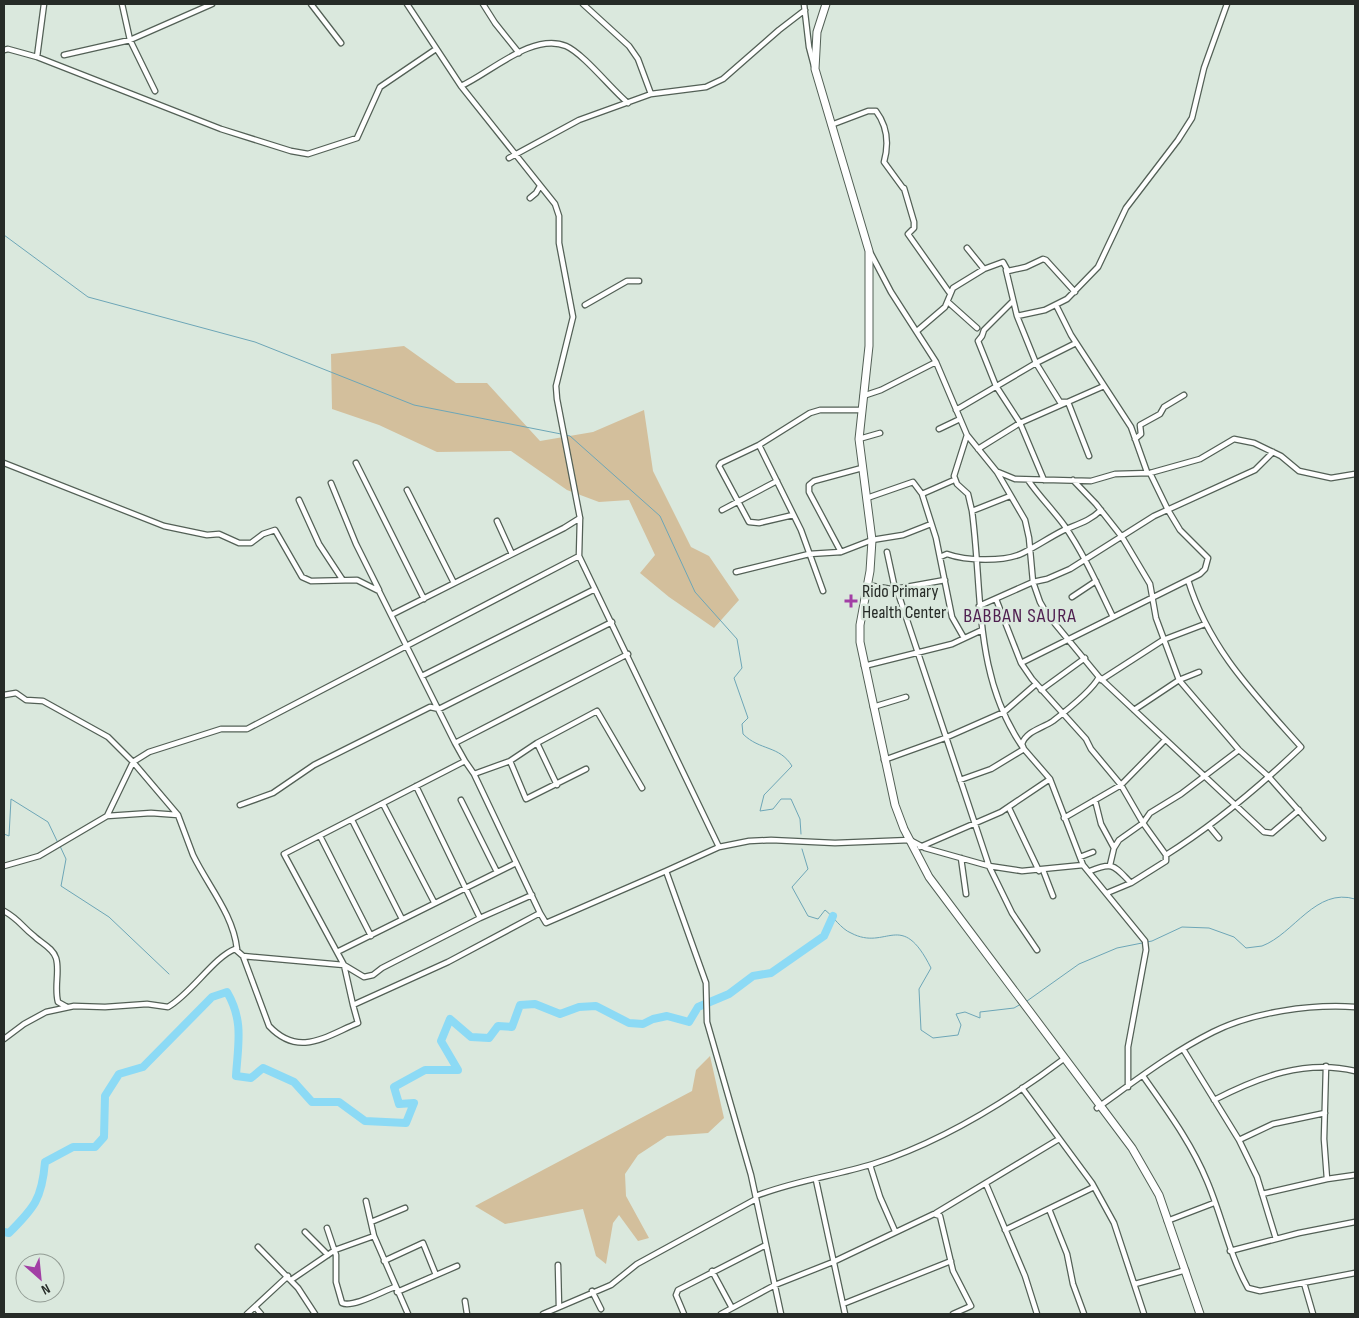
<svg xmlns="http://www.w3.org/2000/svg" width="1359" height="1318" viewBox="0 0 1359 1318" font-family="'Sofia Sans Condensed',sans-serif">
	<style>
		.green { fill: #d3bf9c }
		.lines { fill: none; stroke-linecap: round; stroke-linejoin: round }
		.stream { stroke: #6da6b7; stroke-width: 1 }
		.river { stroke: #8cdaf5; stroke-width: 8 }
		.minor-casing { stroke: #536056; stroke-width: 7 }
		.secondary-casing { stroke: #536056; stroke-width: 9 }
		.minor { stroke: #fff; stroke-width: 4.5 }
		.secondary { stroke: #fff; stroke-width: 7 }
		.poi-dot { fill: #a23fa5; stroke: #dae8dd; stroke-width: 2 }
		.labels { text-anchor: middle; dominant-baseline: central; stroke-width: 5; stroke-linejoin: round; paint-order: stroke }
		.poi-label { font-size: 18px; fill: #262b27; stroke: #dae8dd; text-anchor: start }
		.quarter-label { font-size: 20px; letter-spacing: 1px; fill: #4f1f50; stroke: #dae8dd }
	</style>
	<rect width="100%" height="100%" fill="#dae8dd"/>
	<path class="green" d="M404 346 456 383H487L540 441 593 432 644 410 653 471 691 547 709 556 739 600 714 628 669 597 640 573 655 555 629 500 599 502 567 490 511 451 437 452 379 425 332 409 331 354Z
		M710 1056 724 1118 708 1133 667 1136 638 1155 625 1174 626 1196 649 1238 638 1241 619 1215 613 1223 606 1264 596 1256 583 1209 505 1224 475 1206 692 1091 696 1070Z"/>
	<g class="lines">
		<path class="stream" d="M4 235 88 297 255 342 414 405 561 434
			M565 435 570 436 660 516 695 592 737 639 742 668 734 678 748 718 742 724 743 734C760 751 779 745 792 766L764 795 760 811 773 809 781 799H791L800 819 801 834
			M4 834 9 836 11 799 48 822 58 843
			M60 846 66 859 61 886 109 917 169 974
			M802 849 808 869 792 887 808 916 818 919 825 910C833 916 841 929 851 933 887 952 901 908 931 968L919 989 921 1030 933 1038 958 1035 961 1025 956 1014 965 1012 980 1018V1012L1014 1008 1021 1004
			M1027 1001 1079 964 1117 948 1152 941 1182 927 1209 928 1234 937 1246 948C1251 947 1257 947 1262 946 1294 934 1316 887 1355 899"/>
		<path class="river" d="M4 1232 9 1233C34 1208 42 1199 45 1162L73 1147H95L104 1137 105 1096 119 1074 143 1067 212 997 227 992C244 1021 238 1044 236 1076L251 1078 263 1068 294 1082 312 1102H339L365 1121 406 1123 414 1103 399 1104 394 1087 425 1070H458L441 1041 450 1019 471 1037 489 1038 498 1026 512 1027 520 1005 535 1004 560 1014 579 1007 596 1006 629 1023 643 1024 653 1019 667 1016 689 1022 698 1007 729 994 753 976 771 973 824 936 833 916"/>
		<defs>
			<path id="minor" d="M122 4 130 40 155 91
				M311 4 341 43
				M407 4 461 86 555 204 559 216V243L573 317 556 386 557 399 580 518 579 556 719 847 666 871 706 983 707 1022 751 1175 781 1314
				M483 4 495 23 519 53
				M583 4 629 46 638 59 651 94
				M804 4 809 47 814 66
				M4 50 8 49 37 57 221 129 291 151 308 154 357 138 380 87 436 49
				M64 55 130 40 212 4
				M37 57 44 4
				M461 86C490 73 533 32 566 46 584 54 612 90 628 103
				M831 125 868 111H876C888 127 889 144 884 162L903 188
				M509 158 579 120 651 94 706 87 723 79 779 30 805 10
				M904 188 914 222V228L908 234 949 292
				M530 198 536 193 540 186
				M967 248 984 269
				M870 252 891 292 936 362 967 435 997 472 1025 520 1029 538 1033 582 1040 602 1047 614 1099 677C1092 691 1066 711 1053 721 1043 728 1026 731 1022 744L1024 749 1050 779 1083 865 1145 941 1146 950 1128 1047V1087
				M1006 270 1017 316 1036 363 1060 402H1068
				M1013 301 984 330 982 336 978 341 996 386 1020 423 1044 480
				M948 302 977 328
				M585 305 627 281H639
				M1056 305 1071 335 1131 427 1147 472
				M1017 316 1045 310 1067 299 1098 267 1126 208 1178 140 1192 118 1204 68 1227 4
				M917 331 945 307 953 288 984 269 1003 262 1008 271 1026 267 1043 259 1046 260 1075 292
				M863 396 881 390 936 362
				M1068 402 1089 456
				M956 410 1036 363 1076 343
				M939 429 960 419
				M859 439 880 433
				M1135 439 1141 434 1140 425 1160 414 1164 407 1184 395
				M759 445 801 530 823 591
				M978 449 1020 423 1104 386
				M4 463 164 526 207 535 219 534 239 543H251L263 534 275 530 302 577 311 581 357 580 379 591 391 615 564 528 580 518
				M356 463 424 599
				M998 472 1015 479 1091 481 1115 474 1150 473 1200 459 1234 439 1254 443 1281 456 1299 471 1331 478 1355 474
				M1028 480C1039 496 1053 510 1064 525 1084 554 1098 586 1113 617
				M1073 480 1096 504 1122 537 1150 584 1156 618 1179 680 1239 750 1269 777 1323 838
				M331 483 356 544 379 590
				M407 490 454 583
				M922 494 954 480
				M867 498 913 482 922 494 936 538 952 617 964 638
				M299 500 319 544 342 579
				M722 510 777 481
				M972 511 1010 496
				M793 515 759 523 749 522 719 466 721 463 759 445 810 413 820 410H861
				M497 521 512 554
				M841 552 809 492V485L814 481 862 468
				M887 552 895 589 945 580
				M940 557 947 554C966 561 1005 562 1023 553 1037 546 1050 537 1064 530 1078 524 1090 521 1101 510
				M736 572 809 554 841 552 872 540 903 535 931 524
				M867 585 897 590 989 866 1012 913 1037 950
				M1072 597 1096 581
				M996 599 1021 663 1032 679 1086 739 1091 749 1121 785 1143 823 1166 855
				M979 606 1033 582 1047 579 1070 569 1154 516 1255 470 1273 452
				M887 614 904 609
				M391 615 455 743
				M1021 663 1200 574 1205 569 1208 558 1180 530 1168 510 1150 473
				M864 666 952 644 982 630
				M422 676 595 589
				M1099 677 1264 832 1272 833 1299 810
				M1101 680 1163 640 1205 624
				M1041 690 1085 658
				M4 695 16 693 26 700 43 701 108 737 133 762 178 815 151 813 107 816
				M873 707 906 697
				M1134 710 1179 680 1199 672
				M537 743 557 785
				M884 760 945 738 1004 712 1036 684
				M465 761 474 774 540 913
				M510 761 526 799 586 769
				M474 774 510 761 537 743 597 711 642 788
				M960 780 991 769 1024 749C973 677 983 593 972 511L968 494 957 484 954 476 967 435
				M416 786 480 918
				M461 800 497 872
				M1095 800 1101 824 1114 848
				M383 804 434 902
				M240 805 273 793 314 765 430 707 439 709 612 622
				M1009 808 1039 871
				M178 815C183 828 188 842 193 855 208 886 233 914 237 949
				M1064 818 1121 785 1165 740
				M352 820 402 919
				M1209 826 1219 838
				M320 836 371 936
				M719 847 749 841 771 840 835 843 910 840 925 848 989 866 1022 871 1083 865
				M920 847 1001 812 1050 779
				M1080 857 1093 852
				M961 858 966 894
				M1110 865 1114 848 1119 840 1143 823 1150 813 1181 794 1239 750
				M4 866 39 856 107 816 133 762 149 752 221 729H247L579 556
				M1043 870 1053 896
				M1090 871C1114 861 1114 866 1131 883L1166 861V855C1215 824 1259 787 1301 747 1254 694 1209 649 1188 580
				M1107 893 1131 883
				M4 911C20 920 22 927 34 936 41 943 53 948 56 958 60 971 54 987 58 1002L67 1007
				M337 952 516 863
				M243 956 344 965 284 854 465 761 455 743 628 654
				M344 965 364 977 373 975 382 968 480 918 532 895
				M344 965 353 1005
				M4 1039 24 1024 46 1012 74 1006 105 1007 147 1004 168 1007C191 994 214 957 235 949L243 956 269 1026C299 1058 326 1036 358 1023L353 1005 448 962 540 913 546 923 666 871
				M1183 1049 1239 1140 1257 1177 1276 1239
				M1326 1066 1324 1139 1327 1179
				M1143 1076C1166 1109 1191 1142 1207 1181 1222 1216 1229 1254 1248 1288L1260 1291 1355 1273
				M1022 1088 1092 1183 1114 1223 1144 1314
				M1214 1100C1259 1077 1305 1059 1355 1071
				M1097 1108C1135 1081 1171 1053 1213 1032 1253 1012 1311 1004 1355 1007
				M1239 1140 1273 1124 1325 1113
				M870 1165 880 1197 895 1231
				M816 1180 845 1314
				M986 1184 1025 1276 1037 1314
				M1262 1194 1327 1179 1355 1175
				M756 1196C793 1181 834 1176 873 1164 941 1142 1008 1101 1065 1058
				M366 1201 374 1236 408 1314
				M1049 1209 1067 1254 1073 1284 1084 1314
				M936 1213 1059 1139
				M1167 1221 1214 1203
				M371 1222 405 1208
				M327 1228 336 1255V1282L342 1303C353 1308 383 1291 395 1287
				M1005 1230 1094 1187
				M305 1232 328 1255
				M258 1247 298 1288 315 1314
				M1230 1251 1299 1233 1355 1222
				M384 1261 423 1243 436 1275
				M558 1265 559 1307
				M712 1271 732 1308
				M291 1280 335 1250 374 1236
				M1304 1283 1313 1314
				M1135 1284 1186 1270
				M592 1291 601 1309
				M397 1292 457 1266
				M465 1301 467 1314
				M843 1304 951 1261
				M255 1307 261 1314
				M247 1314 288 1276
				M543 1314 611 1285 637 1264 756 1199
				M684 1314 676 1295 678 1290 766 1245
				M721 1314 775 1285 833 1262 934 1214 940 1216 953 1271 971 1306 953 1314"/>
			<path id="secondary" d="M826 4 817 32 815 69 869 251V346L859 439 872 540 870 571 860 625V642L895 805 904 829 929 877 1132 1148 1159 1195 1200 1314"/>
		</defs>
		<use href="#minor" class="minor-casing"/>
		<use href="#secondary" class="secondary-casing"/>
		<use href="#minor" class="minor"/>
		<use href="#secondary" class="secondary"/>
	</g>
	<path class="poi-dot" d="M848.5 593.5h5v5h5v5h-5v5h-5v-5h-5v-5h5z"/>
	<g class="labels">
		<g class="poi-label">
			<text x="862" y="591">Rido Primary<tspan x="862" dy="21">Health Center</tspan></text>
		</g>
		<g class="quarter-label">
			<text x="1020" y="616">BABBAN SAURA</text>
		</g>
	</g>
	<rect width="1359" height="1318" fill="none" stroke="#262b27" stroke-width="10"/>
	<g transform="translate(40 1278) rotate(153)"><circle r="24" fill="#dae8dd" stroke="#929c94"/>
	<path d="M0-4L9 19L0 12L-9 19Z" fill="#a23fa5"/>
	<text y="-8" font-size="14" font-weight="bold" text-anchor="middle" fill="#262b27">N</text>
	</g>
</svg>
